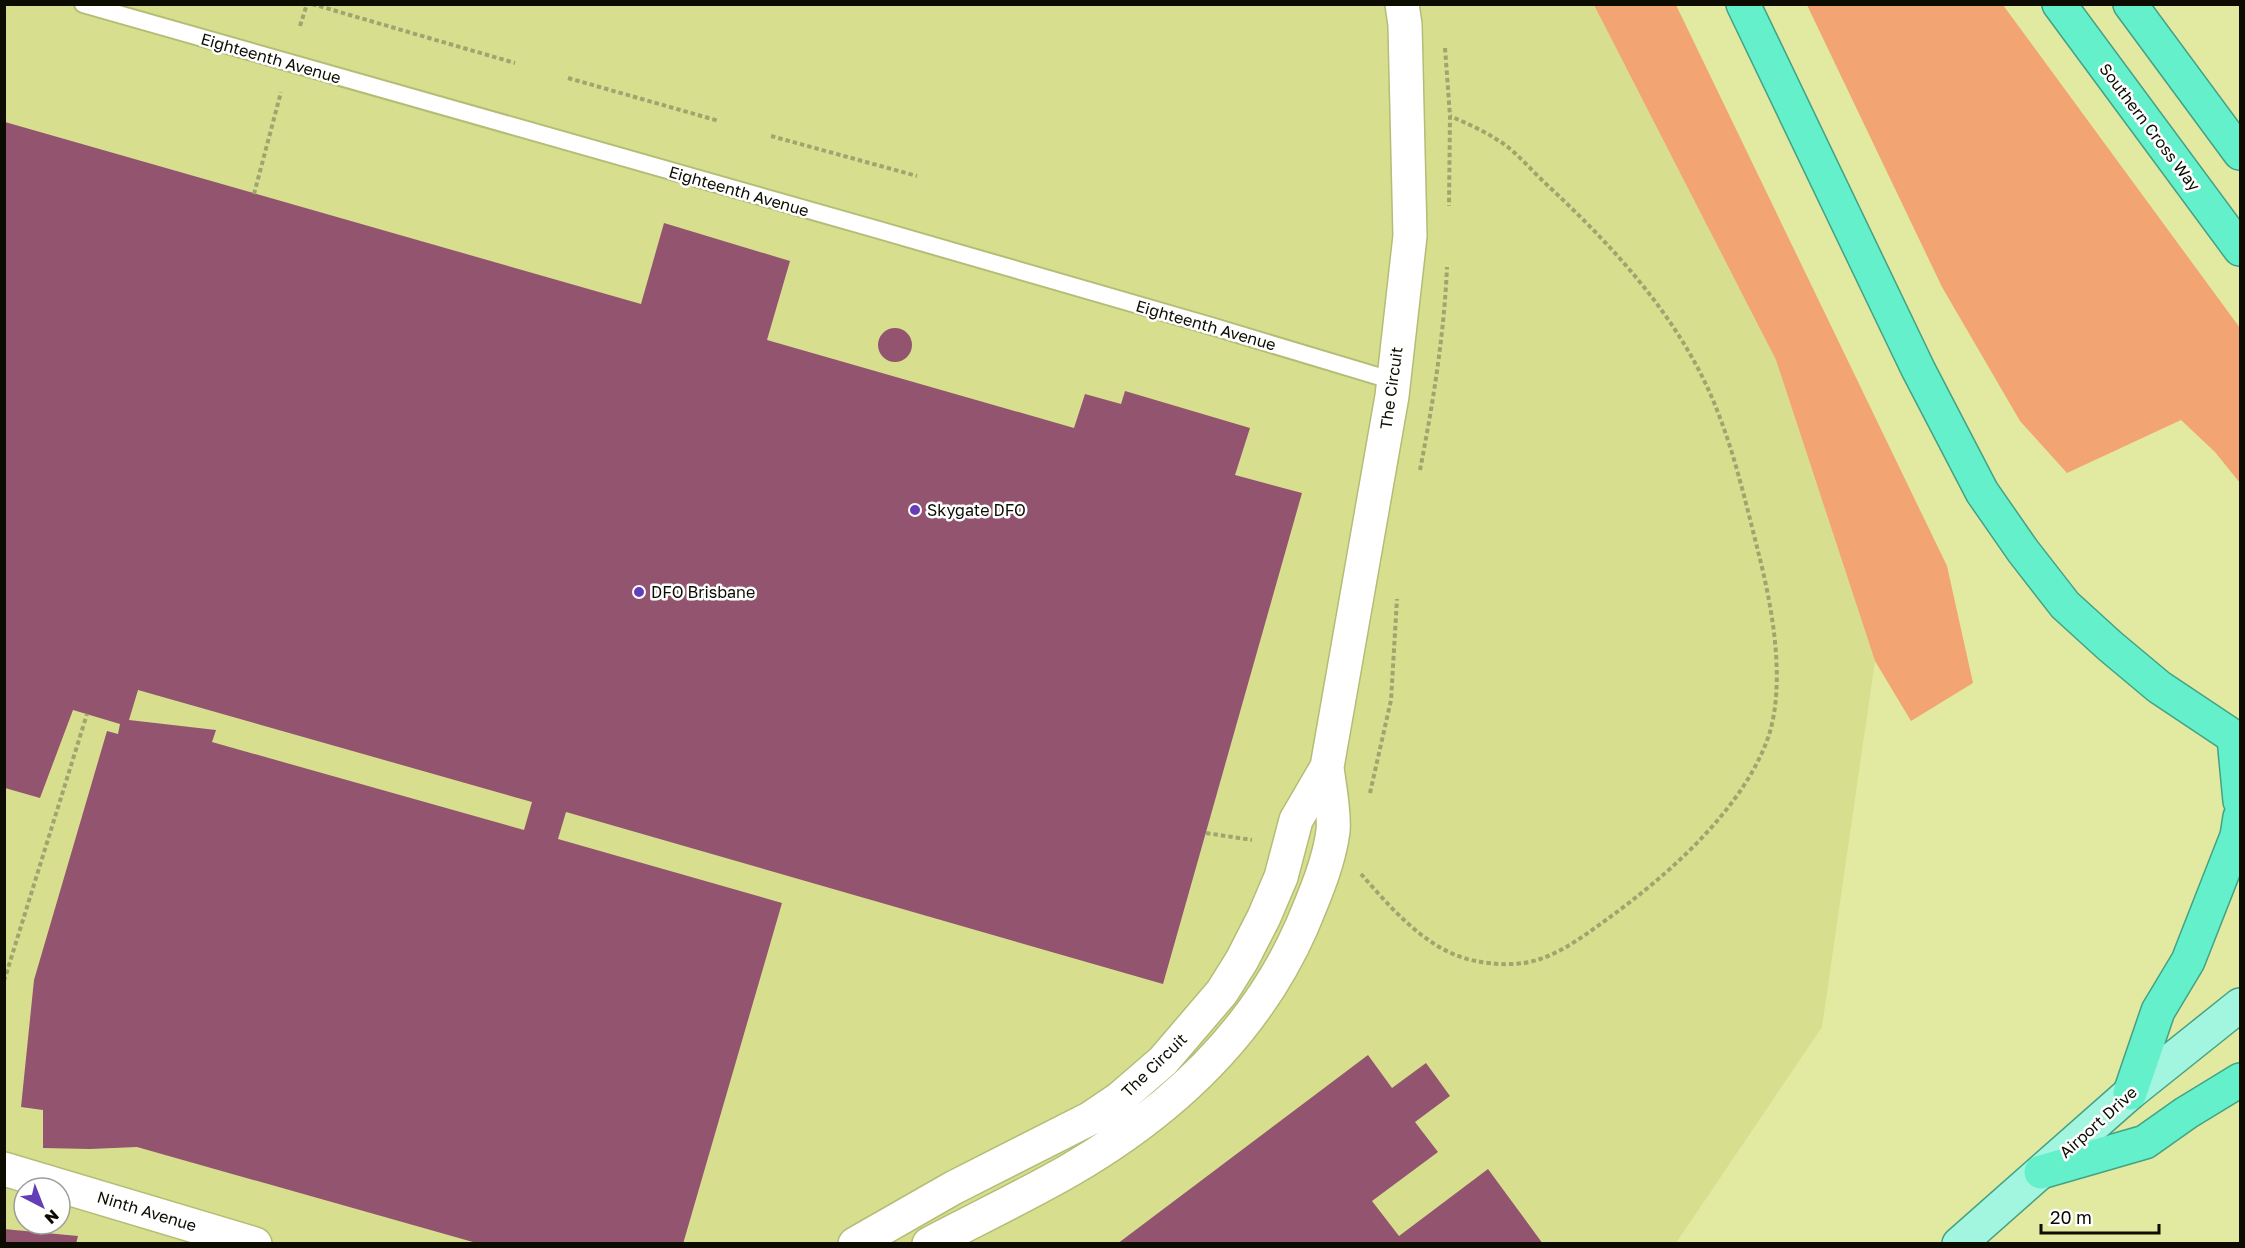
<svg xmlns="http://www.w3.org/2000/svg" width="2245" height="1248" viewBox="0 0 2245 1248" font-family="'Golos Text',sans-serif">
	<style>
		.built { fill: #d7df8f; fill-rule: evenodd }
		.green { fill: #f2a472 }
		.building { fill: #935470; fill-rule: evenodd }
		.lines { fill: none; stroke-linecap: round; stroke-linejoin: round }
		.lane-casing { stroke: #b5bc76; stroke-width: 20 }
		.street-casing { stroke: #b5bc76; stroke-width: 36 }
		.primary-casing { stroke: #45a184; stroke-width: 36 }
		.highway-casing { stroke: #45a184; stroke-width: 36 }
		.path { stroke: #a0a56f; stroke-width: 4; stroke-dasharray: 4.5 3; stroke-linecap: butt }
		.lane { stroke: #fff; stroke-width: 16 }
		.street { stroke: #fff; stroke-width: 33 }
		.primary { stroke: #a2f6e0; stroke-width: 33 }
		.highway { stroke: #64f0cb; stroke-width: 33 }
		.poi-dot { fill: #643eb6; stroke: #fff; stroke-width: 2 }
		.labels { text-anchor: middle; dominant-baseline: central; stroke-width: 5; stroke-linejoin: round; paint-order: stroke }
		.street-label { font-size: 16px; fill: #0c0d00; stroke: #fff }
		.poi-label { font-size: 16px; fill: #0c0d00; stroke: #fff; text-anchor: start }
	</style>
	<rect width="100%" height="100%" fill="#e2e9a1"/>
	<path class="built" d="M5 5H1594L1776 360 1875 661 1822 1027 1676 1243 5 1244ZM24 1188H60V1224H24Z"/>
	<path class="green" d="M1594 5H1676L1947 566 1973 683 1911 721 1875 661 1776 360Z
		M1807 5H2003L2240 328V483L2215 452 2181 420 2067 473 2020 421 1942 287Z"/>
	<path class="building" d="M5 122 641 304 664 223 790 261 767 340 1074 428 1085 394 1121 404 1125 391 1250 428 1235 475 1302 493 1163 984 566 812 558 839 782 903 683 1244H480L137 1147 90 1149 43 1148V1110L21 1107 34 980 107 731 118 734 120 724 73 710 40 798 5 788ZM138 690 532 802 524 830 212 742 216 730 129 720Z
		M878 345a17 17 0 1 1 34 0a17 17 0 1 1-34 0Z
		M1368 1055 1392 1088 1426 1063 1450 1096 1415 1122 1438 1152 1372 1201 1399 1236 1488 1169 1543 1244H1117Z
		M4 1229 78 1236 76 1244H4Z"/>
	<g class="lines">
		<defs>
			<path id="lane" d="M83 4 879 230 1211 326 1394 381"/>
			<path id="street" d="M4 1169 255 1244
				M855 1244 953 1188 1091 1118 1119 1099 1163 1061 1222 992 1242 960 1264 917 1281 877 1296 820 1327 767
				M929 1244C976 1219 1025 1196 1070 1170 1170 1112 1255 1033 1302 926 1314 897 1329 863 1333 831 1335 813 1329 786 1327 767L1392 396 1410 236 1405 25 1402 4"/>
			<path id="primary" d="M1959 1244 2130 1093 2240 1005"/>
			<path id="highway" d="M1743 4 1918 369 1982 492 2023 551 2065 605 2110 646 2159 687 2240 741
				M2059 4 2240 249
				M2130 4 2240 153
				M2234 738 2240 801
				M2130 1093 2158 1011 2188 961 2237 836 2240 817
				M2041 1172 2145 1142 2186 1113 2240 1080"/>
		</defs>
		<use href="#lane" class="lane-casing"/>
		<use href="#street" class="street-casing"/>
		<use href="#primary" class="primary-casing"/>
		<use href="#highway" class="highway-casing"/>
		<path class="path" d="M312 4 515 63
			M300 26 307 4
			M1445 48 1450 116 1449 206
			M568 78 719 121
			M771 136 917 176
			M254 194 281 92
			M1420 470C1433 403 1444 336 1447 267
			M1370 793 1391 700 1397 599
			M1206 833 1252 840
			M1361 874C1392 909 1428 952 1476 961 1496 965 1521 966 1540 959 1564 951 1585 935 1606 920 1667 876 1744 809 1769 735 1786 680 1772 606 1758 551 1746 504 1735 455 1717 410 1682 320 1614 247 1544 182 1529 168 1514 149 1496 139 1482 130 1466 123 1450 116
			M4 981 87 714"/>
		<use href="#lane" class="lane"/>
		<use href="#street" class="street"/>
		<use href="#primary" class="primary"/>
		<use href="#highway" class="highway"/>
	</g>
	<g class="poi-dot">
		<circle cx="915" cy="510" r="6"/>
		<circle cx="639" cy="592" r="6"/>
	</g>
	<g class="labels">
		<g class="street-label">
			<text transform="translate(271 58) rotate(16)">Eighteenth Avenue</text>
			<text transform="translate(2150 127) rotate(53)">Southern Cross Way</text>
			<text transform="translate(739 191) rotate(16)">Eighteenth Avenue</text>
			<text transform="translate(1206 325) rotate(16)">Eighteenth Avenue</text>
			<text transform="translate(1391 388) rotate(-82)">The Circuit</text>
			<text transform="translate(1154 1065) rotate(-44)">The Circuit</text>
			<text transform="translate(2098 1122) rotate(-42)">Airport Drive</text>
			<text transform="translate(147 1211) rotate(17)">Ninth Avenue</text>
		</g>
		<g class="poi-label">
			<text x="927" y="510">Skygate DFO</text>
			<text x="651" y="592">DFO Brisbane</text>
		</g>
	</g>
	<rect width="2245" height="1248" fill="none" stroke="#0c0d00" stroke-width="12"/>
	<g transform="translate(42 1206) rotate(138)"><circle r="28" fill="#ffffff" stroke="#9e9e99" stroke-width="1.5"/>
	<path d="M0-4.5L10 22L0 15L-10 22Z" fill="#643eb6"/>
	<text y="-9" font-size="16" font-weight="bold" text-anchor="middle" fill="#0c0d00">N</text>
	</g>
	<path d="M2041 1224v9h118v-9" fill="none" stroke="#0c0d00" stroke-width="3"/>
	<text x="2050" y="1224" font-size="18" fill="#0c0d00" stroke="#ffffff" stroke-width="4.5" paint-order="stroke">20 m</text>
</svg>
